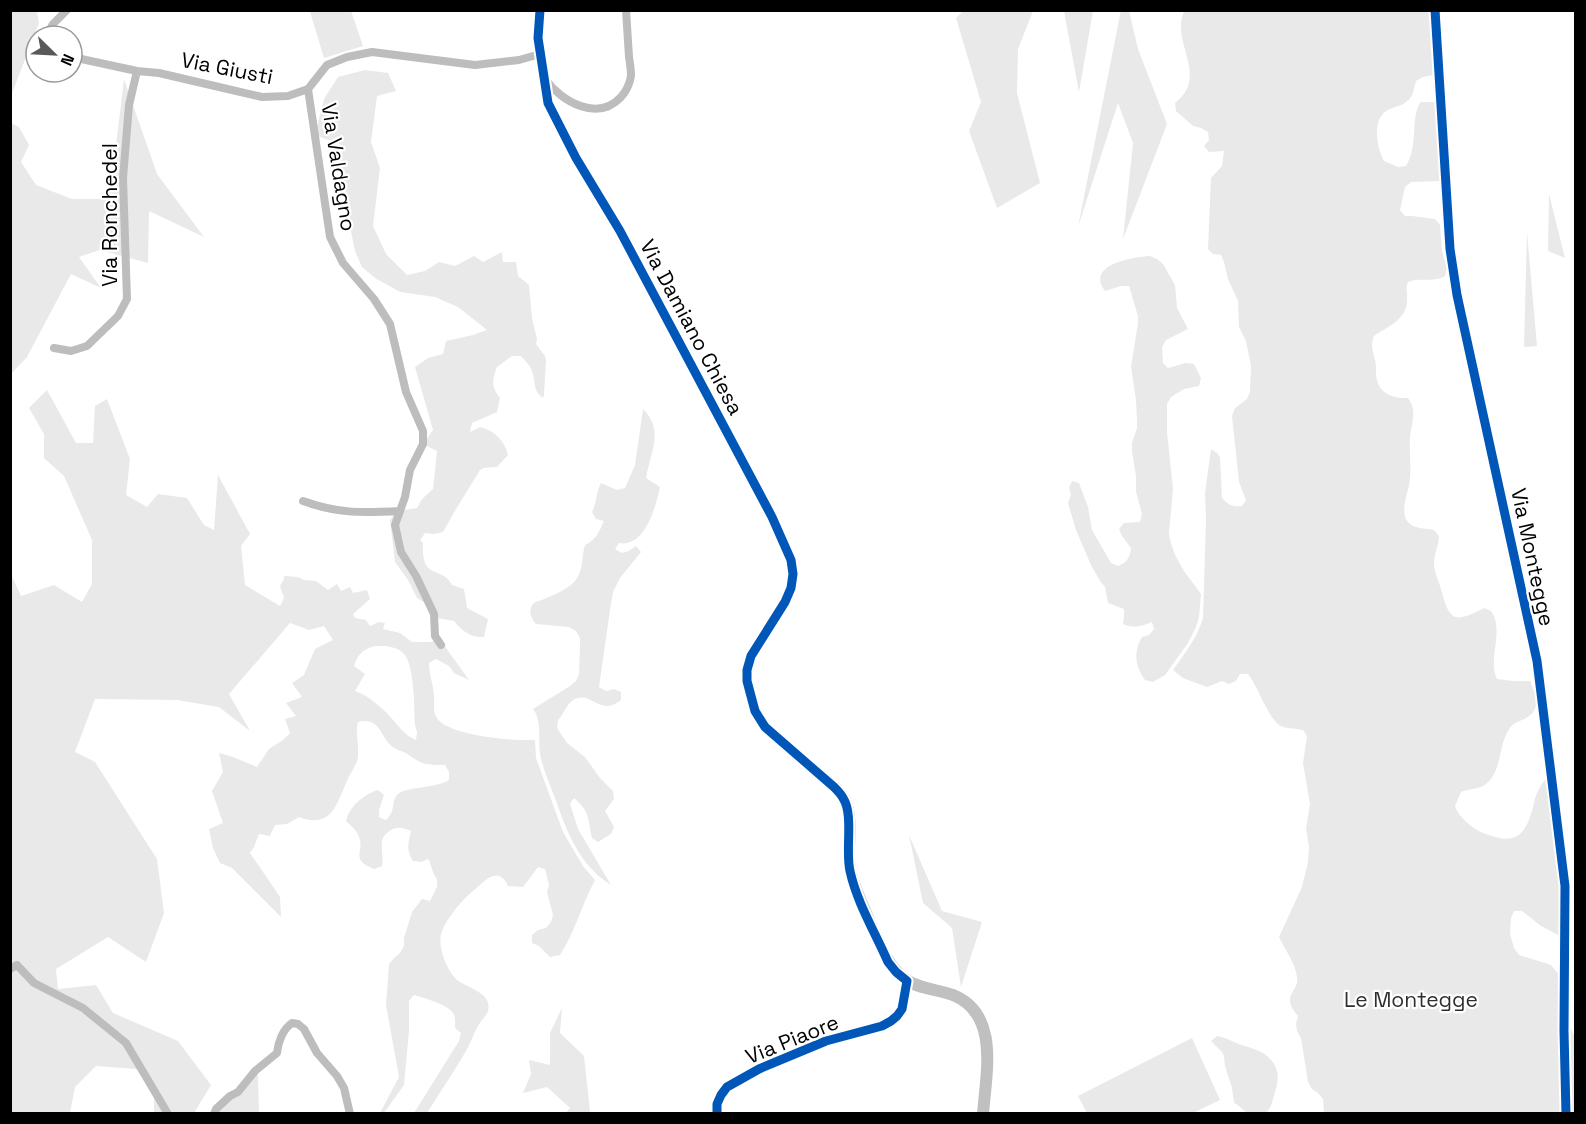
<svg xmlns="http://www.w3.org/2000/svg" width="1586" height="1124" viewBox="0 0 1586 1124" font-family="'Space Grotesk',sans-serif">
	<style>
		.green { fill: #e9e9e9; fill-rule: evenodd }
		.lines { fill: none; stroke-linecap: round; stroke-linejoin: round }
		.street { stroke: #bdbdbd; stroke-width: 8 }
		.secondary { stroke: #c0c0c0; stroke-width: 12 }
		.cycleway-casing { stroke: #fff; stroke-width: 13 }
		.cycleway { stroke: #0057b8; stroke-width: 9 }
		.labels { text-anchor: middle; dominant-baseline: central; stroke-width: 4.5; stroke-linejoin: round; paint-order: stroke }
		.street-label { font-size: 21px; fill: #000; stroke: #fff }
		.park-label { font-size: 21px; fill: #2e2e2e; stroke: #fff }
	</style>
	<rect width="100%" height="100%" fill="#fff"/>
	<path class="green" d="M11 10 37 11 39 23 11 96Z
		M1121 10 1129 11 1138 49 1167 124 1123 239 1133 143 1118 103 1078 227Z
		M1185 10 1436 11 1438 74 1423 77 1416 81C1414 88 1413 98 1406 102 1400 107 1391 107 1385 112 1372 122 1377 148 1384 161L1398 167 1406 166C1419 146 1410 114 1421 102H1439L1442 181 1411 182 1405 187 1400 210 1405 216H1412L1435 219 1440 225 1442 251 1447 268 1445 276C1433 283 1420 277 1408 282 1405 289 1408 294 1407 302 1406 320 1387 327 1374 336 1370 346 1373 351 1375 360 1377 367 1375 373 1377 380 1380 394 1395 399 1408 398 1418 411 1411 424 1410 438 1409 454 1412 470 1409 485 1407 496 1400 512 1408 522 1413 529 1426 528 1434 530L1439 536C1439 545 1434 554 1434 563 1434 571 1438 579 1440 586 1449 618 1451 626 1484 608L1491 611C1505 631 1487 659 1497 679L1513 681H1530C1537 697 1542 712 1522 720 1515 723 1512 724 1508 731 1498 747 1502 775 1483 786 1477 789 1468 789 1461 792L1455 806C1459 818 1474 830 1486 834 1512 844 1524 839 1532 811 1534 805 1534 799 1537 793 1540 786 1545 780 1550 773L1566 939 1541 926 1522 911H1514L1511 918 1510 934 1514 948 1519 955 1551 965 1567 984V1020L1575 1037V1113H1324L1323 1099 1318 1093 1312 1089 1308 1082 1301 1038 1297 1031 1296 1024 1298 1016C1279 994 1300 992 1297 977 1295 962 1285 950 1279 937L1302 887 1308 862 1309 847 1306 829 1310 804 1303 763 1307 736 1303 730C1295 728 1285 729 1279 725 1268 717 1257 685 1248 674H1240L1236 681 1229 684 1222 681 1207 687 1183 678 1173 670C1185 653 1197 638 1203 618L1206 519 1205 493 1211 449 1217 453 1220 457 1222 498C1228 505 1233 507 1242 506L1246 500 1239 482 1232 416 1235 408 1247 399 1250 392 1251 366 1246 341 1239 327 1238 301 1228 279 1224 262 1221 255 1213 254 1208 249 1211 178 1222 166 1224 151 1209 152 1204 146 1209 140 1208 132 1201 128 1193 126 1176 111 1175 103C1211 75 1168 40 1185 10Z
		M313 11H351L363 46 324 58 310 12Z
		M963 11H1033L1018 49 1017 93 1040 183 997 208 969 131 981 102 956 18Z
		M1064 11H1093L1079 92Z
		M365 70 388 73 396 91 377 96 371 142 380 168 373 226 386 254 407 275 425 271 439 262 455 266 474 256 483 262 502 252 503 262H516L518 276 529 285 532 318 537 339 536 344 545 356 546 360 544 395 543 398C531 390 537 378 530 367 528 363 524 360 521 356H512L497 367C492 380 491 387 500 398L497 412 472 423 470 432 480 427C494 430 505 441 508 455L497 467 484 468 480 470 456 509 443 532 434 534 425 533 420 540 423 543C421 582 441 564 452 585L464 589 467 608 488 619 484 637C471 638 462 631 454 621L438 618 430 606 417 598 408 580 395 562 390 520 397 511 417 508 422 499 433 489 437 451 423 444 433 430 415 367 428 358 443 354 446 341 473 335 487 330 458 307 435 297 400 292 375 278 362 267 355 251 348 217V202L340 167 342 145 315 135 324 99 338 77Z
		M124 79 157 174 204 237 149 211 148 263 100 250 79 257 101 288 71 274 27 357 11 374V123L19 127 29 145 21 162 36 185 72 199H101L112 179Z
		M1549 194 1565 258 1548 251Z
		M1527 232 1537 346 1524 347Z
		M1150 256 1157 259 1163 264 1175 285 1177 308 1188 329 1166 340 1162 347 1163 363 1168 368 1186 363 1194 364 1201 378 1199 386 1184 389 1171 397 1167 404V432L1173 489 1169 533 1170 540 1175 555 1184 571 1201 594 1199 617 1196 627 1188 643 1165 675 1153 682 1145 680C1135 666 1133 652 1142 637L1149 635 1154 629 1152 622C1142 626 1134 629 1123 624L1124 617V609L1108 603 1105 587 1100 581 1091 565 1076 530 1068 503 1071 495 1069 488 1072 481 1079 483 1088 507 1092 530 1111 563 1118 566C1127 562 1130 558 1131 548L1122 536 1119 529 1124 523 1140 522 1142 514 1136 492V476L1132 451V443L1137 428V421L1136 400 1131 367 1138 323V316L1129 286H1121L1105 291C1085 265 1132 257 1150 256Z
		M47 390 76 443H93L95 406 107 399 130 459 126 495 147 507 158 494 187 498 204 525 214 530 218 475 250 534 241 546 245 585 280 606 284 598 280 586 284 579V576L298 577 304 580 316 581 328 590 337 584 341 591 350 587 353 593 367 590 370 599 353 614 355 618 366 620 370 626 379 622 385 623 383 629 400 633 412 642H430L442 639 446 648 469 680 454 673 449 666 436 659 429 663C429 674 433 684 434 695 435 703 432 711 437 718 448 736 514 741 535 740L536 758 563 832 583 866 595 880C582 904 575 932 560 955L550 957 539 946 532 943V935L538 930 546 928 551 922 553 915 547 892 549 885 545 869 538 867 523 887 508 886C498 864 484 882 473 891 462 900 444 921 441 935 438 947 446 968 455 978 464 988 493 991 488 1011 486 1017 481 1020 478 1026 473 1034 471 1043 466 1051 454 1072 440 1092 427 1113H414L459 1041 461 1033 455 1028C455 1023 456 1017 453 1013 447 1004 424 998 414 995L409 1001V1031L404 1085 384 1113H380L399 1077 386 1005 389 964 394 958 400 953 404 946V938L412 912 422 899 430 901 437 887V879C432 873 432 866 428 859L421 862 413 861C406 850 408 843 411 831 404 828 398 826 391 830 375 839 385 852 382 866L374 869C349 859 365 853 359 837 357 830 351 826 346 821 349 807 364 794 378 790L384 795 379 810V817L386 820C397 810 390 802 398 794 405 787 437 788 449 780V772L445 765C424 765 423 765 406 753 402 751 397 750 393 747 380 738 381 716 358 722 355 734 359 743 358 755 358 765 350 772 347 781 336 805 332 829 299 817L287 824 275 825 270 836 259 834 254 847 250 853 280 897 281 917 232 868 220 863 213 848 209 829 223 823 212 791 223 772 219 753 233 757 257 767 269 749 283 740 290 733 285 719 296 716 286 703 302 697 292 683 304 675 315 649 333 640 324 626 309 630 290 623 229 694 250 731 219 707 177 700 95 699 75 752 95 762 157 859 164 913 146 962 108 937 56 969 58 989 96 985 113 1013 178 1041 211 1085 194 1113H154V1088L136 1069 96 1066 75 1087 70 1113H11L10 572 21 596 54 585 82 602 92 584V540L64 476 44 458V434L29 408ZM375 646C384 646 395 646 402 652 415 661 414 709 415 725L417 732 416 740C406 736 401 729 394 721 385 710 368 695 355 691L365 674 354 666C358 654 363 649 375 646Z
		M643 409C665 431 650 452 646 478L660 487C656 506 645 548 619 543L615 549 622 553 629 551 636 546 641 552 620 578 613 592 610 610 599 687 606 691 614 689 621 692V700C599 718 590 688 572 701 566 705 564 714 558 720L557 728 567 743 585 757 600 778 613 791 614 799 605 811 614 827 611 834 598 842 592 838C588 820 590 811 574 798L570 804 578 829 611 885C579 865 567 832 555 798 550 785 544 772 541 758 537 744 543 721 533 709L570 686 576 681 579 674 580 645V638L576 631 569 627 536 624C531 618 527 610 534 603 536 601 540 601 542 600 553 595 567 590 575 581 584 570 581 558 585 545 596 540 599 532 604 521L596 519 592 512C597 502 596 492 601 483L617 490 625 488 635 465Z
		M909 835 942 911 982 922 961 987 952 928 923 903Z
		M562 1008 560 1033 584 1056 590 1111 589 1113H566L570 1108 547 1087 523 1093 531 1074 529 1060 550 1065V1033Z
		M1217 1036C1225 1037 1231 1041 1239 1044 1250 1048 1263 1050 1271 1060 1282 1072 1277 1086 1273 1099 1272 1103 1270 1109 1267 1112 1263 1115 1253 1114 1249 1113 1243 1112 1240 1105 1234 1103L1232 1088 1225 1066 1224 1056 1222 1052 1211 1041Z
		M1192 1038 1220 1100 1193 1113H1087L1078 1096Z
		M260 1067 258 1075 259 1113 215 1114Z"/>
	<g class="lines">
		<path class="street" d="M46 36 53 24 67 10
			M72 57 137 71 159 73 262 97 288 96 308 89 327 65 347 57 372 52 475 65 519 60 540 54
			M546 80C562 102 598 122 621 97 626 92 630 83 631 76 631 70 630 63 629 57 628 42 627 26 626 10
			M308 89 330 237 343 263 374 299 390 324 406 392 423 431V444L410 470 405 497 395 525 401 552 416 576 434 614 435 636 441 645
			M54 348 71 351 87 346 118 316 127 299 123 178 129 105 137 71
			M303 501C339 514 363 513 400 511
			M10 969 17 965 34 983 83 1008 126 1043 168 1114
			M214 1114 216 1109 230 1096 238 1092 255 1071 277 1053C278 1042 283 1029 292 1023L298 1024 304 1029 317 1053 337 1076 344 1088 350 1114
			M717 1114V1104L721 1095 727 1087 759 1069 826 1041 882 1026 891 1021 897 1016 902 1009 907 981"/>
		<path class="secondary" d="M540 10 538 38 548 103 576 158 620 231 772 517 791 560 793 574 791 588 785 602 751 656 747 670V681L755 711 765 727 834 787C837 790 841 794 843 797 855 815 846 849 850 870 853 884 860 899 866 913 875 935 886 965 905 979 916 988 939 990 953 995 1000 1014 986 1073 983 1114
			M1435 10 1450 249 1457 295 1537 661 1565 886 1564 1031 1566 1114"/>
		<defs>
			<path id="cycleway" d="M540 10 538 38 548 103 576 158 620 231 772 517 791 560 793 574 791 588 785 602 751 656 747 670V681L755 711 765 727 834 787C837 790 841 794 843 798 854 815 845 850 850 871 857 903 875 932 888 962L896 972 907 981 902 1009 897 1016 891 1021 882 1026 826 1041 759 1069 727 1087 721 1095 717 1104V1114
				M1435 10 1450 249 1457 295 1537 661 1565 886 1564 1031 1566 1114"/>
		</defs>
		<use href="#cycleway" class="cycleway-casing"/>
		<use href="#cycleway" class="cycleway"/>
	</g>
	<g class="labels">
		<g class="street-label">
			<text transform="translate(227 68) rotate(11)">Via Giusti</text>
			<text transform="translate(339 167) rotate(81)">Via Valdagno</text>
			<text transform="translate(109 215) rotate(-90)">Via Ronchedel</text>
			<text transform="translate(692 327) rotate(62)">Via Damiano Chiesa</text>
			<text transform="translate(1533 557) rotate(78)">Via Montegge</text>
			<text transform="translate(792 1039) rotate(-22)">Via Piaore</text>
		</g>
		<g class="park-label">
			<text x="1411" y="999">Le Montegge</text>
		</g>
	</g>
	<rect width="1586" height="1124" fill="none" stroke="#000000" stroke-width="24"/>
	<g transform="translate(54 54) rotate(114)"><circle r="28" fill="#ffffff" stroke="#999999" stroke-width="1.5"/>
	<path d="M0-4.5L10 22L0 15L-10 22Z" fill="#595959"/>
	<text y="-9" font-size="16" font-weight="bold" text-anchor="middle" fill="#000000">N</text>
	</g>
</svg>
